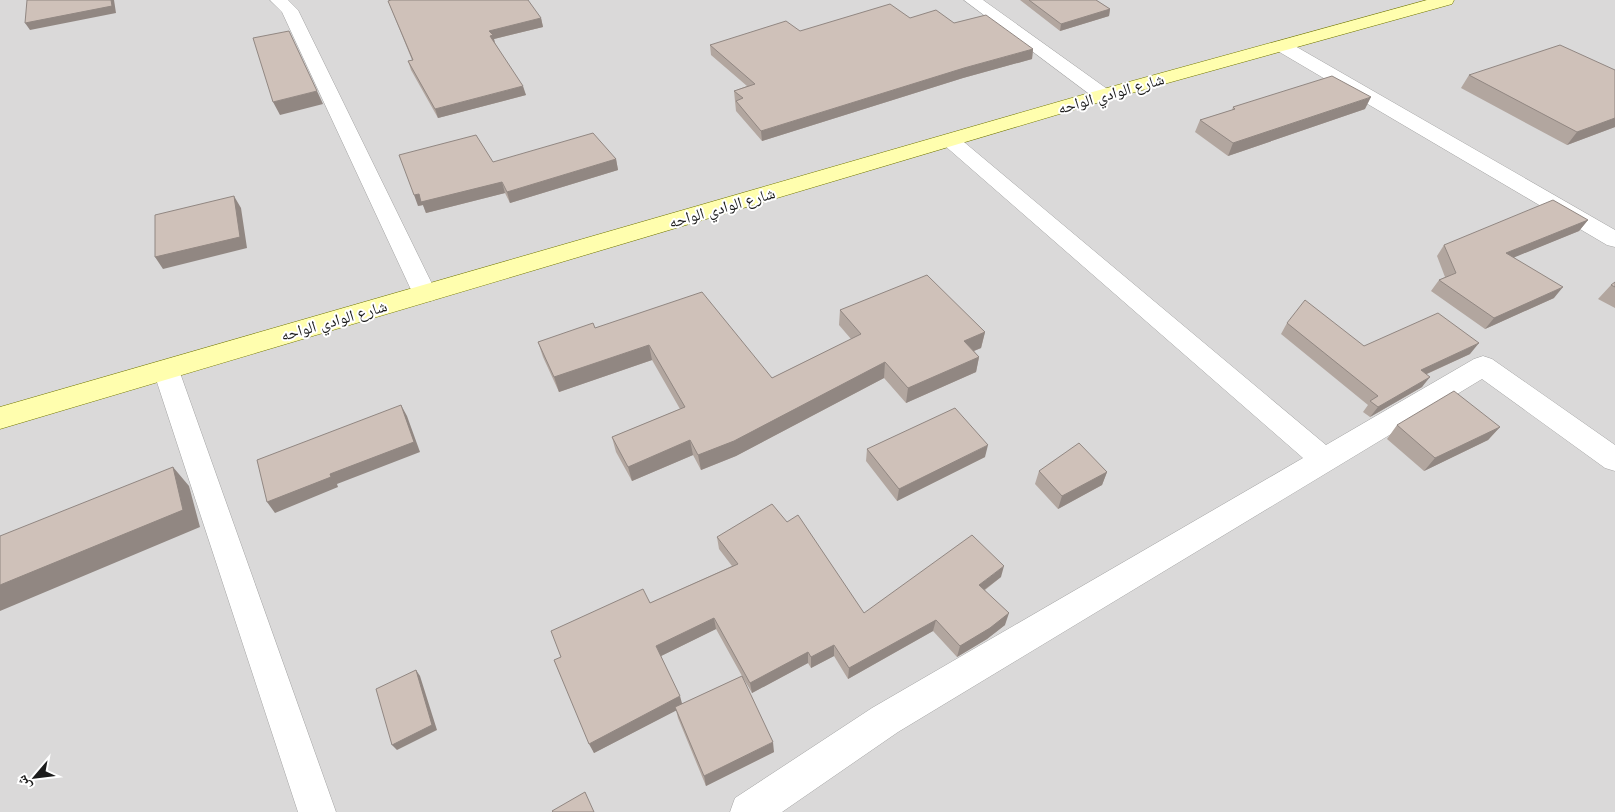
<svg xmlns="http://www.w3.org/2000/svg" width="1615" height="812" viewBox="0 0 1615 812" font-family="'Varela Round','Noto Naskh Arabic',sans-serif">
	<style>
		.residential { fill: #dad9d9 }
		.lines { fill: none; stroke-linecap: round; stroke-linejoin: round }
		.minor-casing { stroke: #a3a3a3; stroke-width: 1 }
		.secondary-casing { stroke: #717600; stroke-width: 1 }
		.minor { fill: #fff; fill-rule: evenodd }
		.secondary { fill: #fffeae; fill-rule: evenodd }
		.wall { fill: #b2a69f; fill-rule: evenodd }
		.shaded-wall { fill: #918782 }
		.building { fill: #cfc1b9; stroke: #918782 }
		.labels { text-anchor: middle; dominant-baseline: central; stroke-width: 4; stroke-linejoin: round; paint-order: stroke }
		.street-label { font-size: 16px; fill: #1c1c1c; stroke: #fff }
	</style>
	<rect width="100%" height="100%" fill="#eee9e0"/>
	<path class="residential" d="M0 0H1615V812H0Z"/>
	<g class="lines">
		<defs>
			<path id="minor" d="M270 0H288L298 10 437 294 434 300 425 302 416 300 413 294 282 12Z
				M964 0H983L1110 91 1113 95 1110 99 1103 101 1096 99Z
				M1282 41 1288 42 1615 230V247L1607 245 1276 50 1273 46 1276 42Z
				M951 135 958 137 1326 445 1474 359 1483 356 1492 359 1615 445V471L1605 468 1482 379 898 732 782 812H730L735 798 872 708 1303 458 944 145 941 141 944 137Z
				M166 360 175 363 179 370 336 812H298L153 370 157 363Z"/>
			<path id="secondary" d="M1427 0H1454L1452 4 1110 99 0 429V407L1096 91Z"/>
		</defs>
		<use href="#minor" class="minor-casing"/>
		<use href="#secondary" class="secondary-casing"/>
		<use href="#minor" class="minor"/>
		<use href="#secondary" class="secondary"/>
	</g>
	<path class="wall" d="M1020 0H1096L1110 9 1109 16 1060 31Z
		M388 1 541 18 543 27 494 39 495 43 526 95 438 118 411 70 408 61 412 60Z
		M910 18 954 23 1033 49 1032 59 963 78 762 141 736 111 734 91 747 86 711 55 710 45 800 31Z
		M1615 70V127L1567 145 1461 88 1469 75Z
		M1233 107 1365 109 1228 156 1195 132 1200 120 1232 110Z
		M616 159 618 170 510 203 505 193 426 213 423 205 418 206 493 162Z
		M1588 220 1579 231 1514 257 1554 298 1485 329 1431 291 1439 280 1445 277 1437 256 1444 245Z
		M1615 282V308L1598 299 1611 285Z
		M840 310 985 332 981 348 974 351 979 357 976 372 906 403 884 378 736 456 701 470 693 455 632 481 616 452 612 437 680 409 652 360 559 392 543 357 538 342 595 328 772 378 851 339 839 325Z
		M1287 323 1364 346 1470 354 1427 374 1422 387 1370 417 1363 412 1368 405 1281 334Z
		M1397 425 1500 427 1488 440 1424 471 1387 439Z
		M867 449 985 457 897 501 866 461Z
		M1039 471 1107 472 1102 485 1058 509 1035 484Z
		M717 537 864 613 1001 577 985 590 1005 625 987 639 957 657 933 631 848 679 834 656 811 668 808 663 752 693 742 676 774 752 706 786 678 718 676 710 594 753 561 657 650 603 732 566 719 549ZM716 629 742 676 682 704 661 656Z"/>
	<path class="shaded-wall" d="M111 0H114L116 13 30 30 25 23Z
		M1110 9 1109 16 1060 31 1061 24Z
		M541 18 543 27 494 39 495 44 493 45 489 31Z
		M1033 49 1032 59 963 78 762 141 761 131 964 68Z
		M523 86 526 95 438 118 435 109Z
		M317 91 323 104 280 115 273 102Z
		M1371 97 1365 109 1228 156 1233 143Z
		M1615 118V127L1567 145 1577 132Z
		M616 159 618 170 510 203 507 192Z
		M502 182 505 193 426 213 423 205 418 206 414 195 419 194Z
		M234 196 241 208 247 248 163 269 155 257Z
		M1588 220 1579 231 1498 264 1506 253Z
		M1563 287 1554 298 1485 329 1494 318Z
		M985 332 981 348 961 356 964 341Z
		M1479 343 1470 354 1413 380 1421 370Z
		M649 345 652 360 559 392 554 377Z
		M979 357 976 372 906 403 908 388Z
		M885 362 884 378 736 456 701 470 698 455Z
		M1430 377 1422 387 1370 417 1378 407Z
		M401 405 407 416 420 452 337 484 338 487 275 513 267 502 330 474Z
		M1500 427 1488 440 1424 471 1435 458Z
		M690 440 693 455 632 481 628 467Z
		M988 445 985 457 897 501 899 489Z
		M173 467 189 486 200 527 0 611V585Z
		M1107 472 1102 485 1058 509 1062 496Z
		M1004 566 1001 577 976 596 979 585Z
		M1009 613 1005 625 987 639 957 657 960 646Z
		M714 618 716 629 659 657 656 646Z
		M936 620 933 631 848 679 849 668Z
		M834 645V656L811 668V657Z
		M808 652V663L752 693 750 683Z
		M416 670 420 676 437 730 397 750 392 745Z
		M680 696 683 707 594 753 589 744Z
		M773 742 774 752 706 786 704 776Z"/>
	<path class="building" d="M27 0H111L112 6 25 23Z
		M391 0H528L541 18 489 31 493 35 490 36 523 86 435 109 408 61 413 60 388 1Z
		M1029 0H1096L1110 9 1061 24Z
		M890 4 910 18 936 10 954 23 986 15 1033 49 964 68 761 131 736 101 743 98 734 91 755 84 710 45 786 21 800 31Z
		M289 31 317 91 273 102 253 38Z
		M1560 45 1615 70V118L1577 132 1469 75Z
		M1332 76 1371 97 1233 143 1200 120 1235 109 1233 107Z
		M593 133 616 159 507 192 502 182 421 202 419 194 414 195 399 155 476 135 493 162Z
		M234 196 240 237 155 257V215Z
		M1553 200 1588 220 1506 253 1563 287 1494 318 1439 280 1456 273 1444 245Z
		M927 275 985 332 964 341 979 357 908 388 885 362 734 441 698 455 690 440 628 467 612 437 685 407 649 345 554 377 538 342 593 323 595 328 702 292 772 378 861 334 840 310Z
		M1615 282V287L1611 285Z
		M1305 300 1364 346 1438 313 1479 343 1421 370 1430 377 1378 407 1370 401 1378 396 1287 323Z
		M1454 391 1500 427 1435 458 1397 425Z
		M401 405 414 442 330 474 331 477 267 502 257 460Z
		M955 408 988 445 899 489 867 449Z
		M1079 443 1107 472 1062 496 1039 471Z
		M173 467 183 510 0 585V536Z
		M772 504 787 522 798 515 864 613 972 535 1004 566 979 585 1009 613 990 628 960 646 936 620 849 668 834 645 811 657 808 652 750 683 714 618 656 646 680 696 589 744 554 660 561 657 551 631 643 589 650 603 738 564 717 537Z
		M416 670 432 725 392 745 376 689Z
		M742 676 773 742 704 776 675 707Z
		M585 792 594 812H553L552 811Z"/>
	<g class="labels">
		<g class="street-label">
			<text transform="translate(1111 94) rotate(-16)">شارع الوادي الواحه</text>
			<text transform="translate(722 208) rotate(-16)">شارع الوادي الواحه</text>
			<text transform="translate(334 321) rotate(-16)">شارع الوادي الواحه</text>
		</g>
	</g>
	<g transform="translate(35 777) rotate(242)" stroke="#ffffff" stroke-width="4" paint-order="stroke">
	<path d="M0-4L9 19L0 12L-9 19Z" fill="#1c1c1c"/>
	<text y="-8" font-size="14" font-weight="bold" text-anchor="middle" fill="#1c1c1c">ش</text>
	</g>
</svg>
